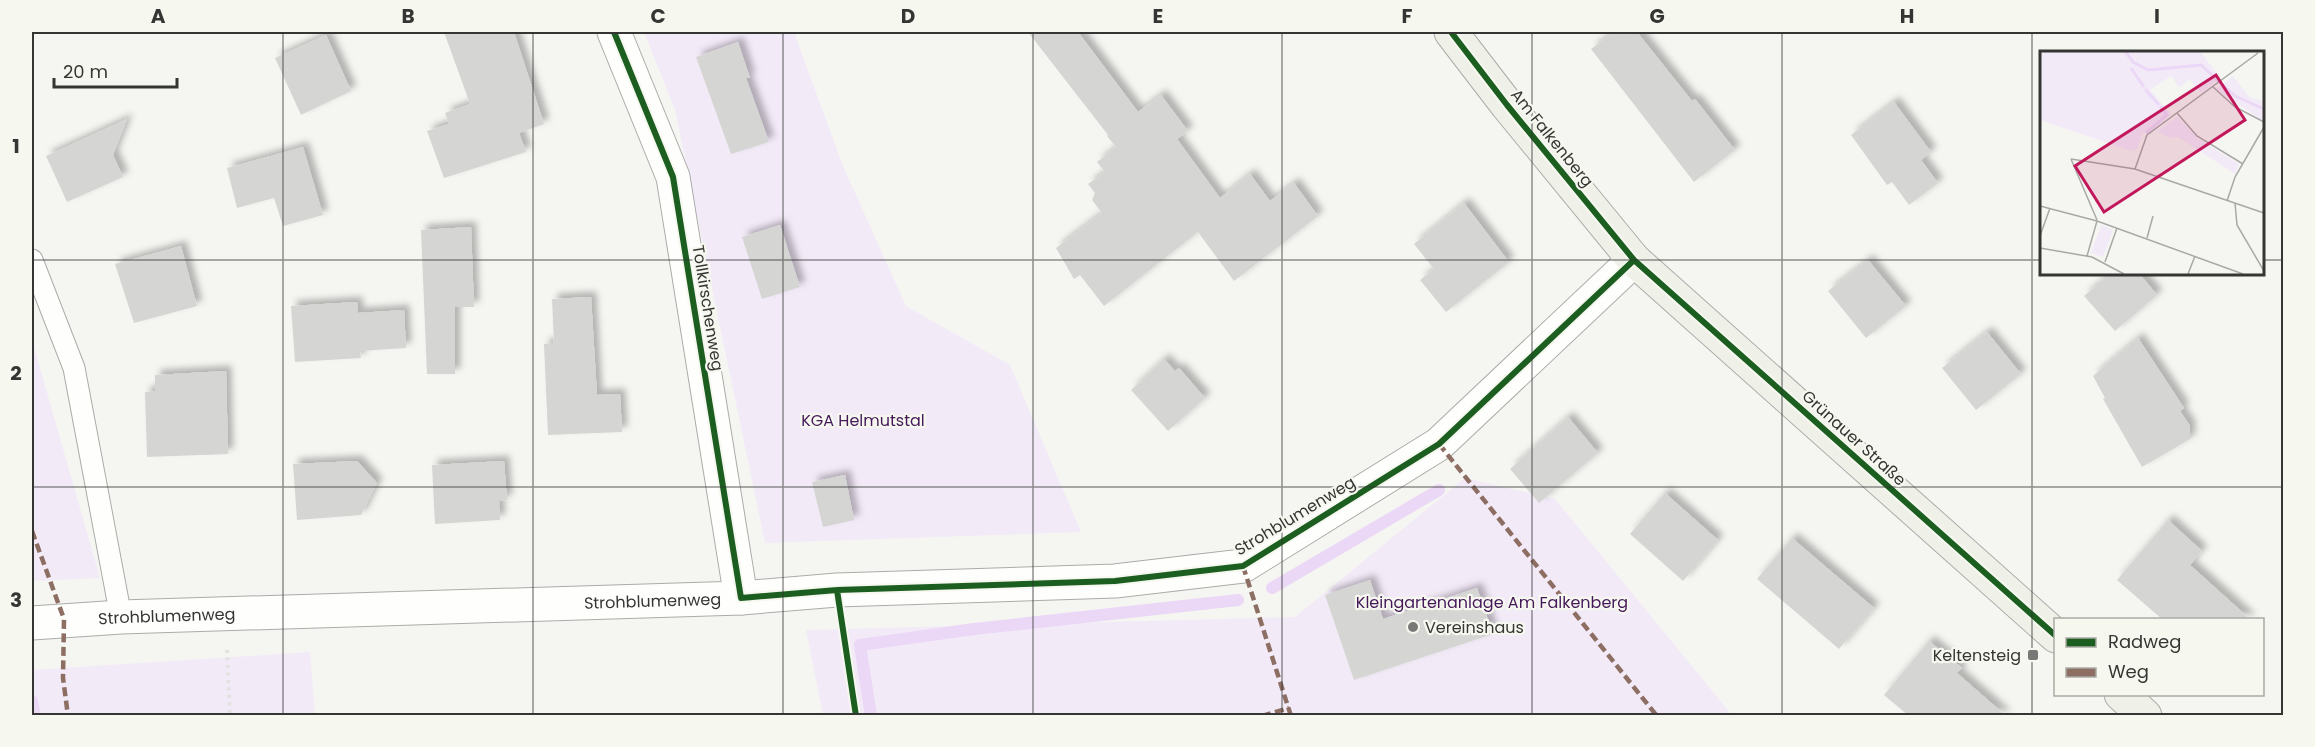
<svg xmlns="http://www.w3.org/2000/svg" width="2315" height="747" viewBox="0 0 2315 747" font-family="Poppins,sans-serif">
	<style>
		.green { fill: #f3eaf8 }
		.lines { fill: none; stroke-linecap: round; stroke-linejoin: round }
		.stream { stroke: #ebd7f6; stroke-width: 12 }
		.building { fill: #d5d6d3; filter: url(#shadow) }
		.lane-casing { stroke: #ababa8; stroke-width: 23 }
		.street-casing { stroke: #ababa8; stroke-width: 35 }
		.secondary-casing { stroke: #ababa8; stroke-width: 35 }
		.path { stroke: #e1e2e1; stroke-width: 4; stroke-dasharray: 3 4.5; stroke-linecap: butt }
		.lane { stroke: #fefefd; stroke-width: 21 }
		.street { stroke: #fefefd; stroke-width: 33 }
		.secondary { stroke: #eff1e9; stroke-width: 33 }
		.quiet { stroke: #8d6e63; stroke-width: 4.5; stroke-dasharray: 9 4.5; stroke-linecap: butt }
		.cycleway-casing { stroke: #f6f8f0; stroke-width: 10 }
		.cycleway { stroke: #1b5e20; stroke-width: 6 }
		.grid { fill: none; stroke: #353633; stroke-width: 1.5; stroke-opacity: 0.55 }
		.poi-dot { fill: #787976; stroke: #f6f8f0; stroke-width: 2 }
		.labels { text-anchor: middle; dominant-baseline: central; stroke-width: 4.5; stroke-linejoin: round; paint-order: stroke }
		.street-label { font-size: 16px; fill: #353633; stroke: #f6f8f0 }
		.park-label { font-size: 16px; fill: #441859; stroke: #f6f8f0 }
		.poi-label { font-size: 16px; fill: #353633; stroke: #f6f8f0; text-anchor: start }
		.inset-river { fill: none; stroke: #ebd7f6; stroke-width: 3 }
		.inset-road { fill: none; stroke: #a8a9a6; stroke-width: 1.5 }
		.view { fill: #c2185b; fill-opacity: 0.15; stroke: #c2185b; stroke-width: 3 }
		.inset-edge { fill: none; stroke: #353633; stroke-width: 3 }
		.neatline { fill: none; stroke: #353633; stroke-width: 2 }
		.grid-label { font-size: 20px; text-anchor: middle; font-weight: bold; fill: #353633 }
	</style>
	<defs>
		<filter id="shadow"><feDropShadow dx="5.5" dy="-5.5" stdDeviation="3" flood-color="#0004"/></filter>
	</defs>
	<rect width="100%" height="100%" fill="#f5f6f2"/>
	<path class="green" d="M644 32H794L843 166 906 306 1010 365 1081 532 765 543 675 110Z
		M32 340 100 578 32 581Z
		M1465 478 1555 499 1732 715H823L806 630 1295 617Z
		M310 652 315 715H32V670Z"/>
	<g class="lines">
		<path class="stream" d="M1272 588 1439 490
			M32 701 35 716
			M871 716 860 645 974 629 1238 600"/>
	</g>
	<path class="building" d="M444 32H514L544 124 519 133 526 152 444 178 427 131 449 124 445 113 470 104Z
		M1028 32H1078L1138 112 1161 95 1188 131 1177 139 1220 198 1250 174 1270 201 1294 183 1318 216 1234 281 1198 232 1104 306 1080 275 1074 279 1056 248 1102 213 1092 200 1095 193 1088 184 1105 172 1097 162 1116 147 1107 136 1108 135Z
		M1614 32H1637L1692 101 1695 99 1735 150 1694 182 1591 49Z
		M326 35 351 91 301 115 275 58Z
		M738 42 750 78H746L769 142 731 154 696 57Z
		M1894 102 1931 152 1921 160 1938 183 1909 205 1892 182 1887 185 1851 135Z
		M127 119 113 155 123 177 67 202 46 156Z
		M303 147 323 215 283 226 274 198 237 208 227 168Z
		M1464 203 1509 262 1446 312 1420 280 1434 269 1414 244Z
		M780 225 800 287 762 299 742 237Z
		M471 227 474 307H455V374H427L421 230Z
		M181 246 197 306 134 323 115 264Z
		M1868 260 1906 306 1866 338 1828 291Z
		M2111 273H2139L2157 295 2115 331 2084 296Z
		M591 297 597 395 620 394 622 432 548 435 544 344 554 343 552 299Z
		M357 302 358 313 404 310 406 348 360 351 361 358 295 362 291 306Z
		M1987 332 2021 374 1976 410 1942 368Z
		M2138 338 2184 408 2180 411 2190 426V439L2142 467 2103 399 2105 398 2093 376Z
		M1164 359 1175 371 1179 368 1205 398 1168 431 1131 390Z
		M226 371 228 454 147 457 145 392 155 391V375Z
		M1568 417 1598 453 1539 503 1510 469Z
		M357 461 377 483 361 515 297 520 293 464Z
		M504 461 507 500 499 501 500 520 435 524 432 465Z
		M845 475 854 520 823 527 812 482Z
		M1665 493 1718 540 1683 581 1630 534Z
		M2168 520 2202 551 2190 565 2251 620H2163L2117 580Z
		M1792 538 1874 608 1839 649 1757 579Z
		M1370 580 1383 619 1477 588 1493 634 1354 680 1325 595Z
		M1929 641 1962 668 1957 673 2006 716H1909L1884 695Z"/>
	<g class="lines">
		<defs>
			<path id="lane" d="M32 260 74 368 121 617"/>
			<g id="street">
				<path d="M614 32 673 177 741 598"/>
				<path id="s1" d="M32 623 121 617 741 598 837 590 1115 581 1243 566 1439 444 1634 260"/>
			</g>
			<path id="secondary" d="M1451 32 1507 105 1634 260 2056 636
				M2121 694 2145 716"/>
		</defs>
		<use href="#lane" class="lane-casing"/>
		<use href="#street" class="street-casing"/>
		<use href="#secondary" class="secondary-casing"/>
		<path class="path" d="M227 650 230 716"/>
		<use href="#lane" class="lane"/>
		<use href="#street" class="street"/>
		<use href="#secondary" class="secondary"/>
		<path class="quiet" d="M1439 444 1657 716
			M32 531 64 619 63 678 68 716
			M1243 566 1291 716
			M1262 716 1289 708"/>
		<defs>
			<path id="cycleway" d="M614 32 673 177 741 598 837 590 1115 581 1243 566 1439 444 1634 260
				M1451 32 1507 105 1634 260 2056 636
				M837 590 856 716"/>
		</defs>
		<use href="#cycleway" class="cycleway-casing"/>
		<use href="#cycleway" class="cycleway"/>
	</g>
	<path class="grid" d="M283 32V716M533 32V716M783 32V716M1033 32V716M1282 32V716M1532 32V716M1782 32V716M2032 32V716M32 260H2042M2262 260H2284M32 487H2284"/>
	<g class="poi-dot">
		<circle cx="1413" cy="627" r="6"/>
		<rect x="2027" y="649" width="12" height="12" rx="3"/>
	</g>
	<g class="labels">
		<g class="street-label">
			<text transform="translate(1552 138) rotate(51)">Am Falkenberg</text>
			<text transform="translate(708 308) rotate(81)">Tollkirschenweg</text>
			<text transform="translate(1854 438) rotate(42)">Grünauer Straße</text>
			<text transform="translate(1295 516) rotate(-31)">Strohblumenweg</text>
			<text stroke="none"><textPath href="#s1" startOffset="621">Strohblumenweg</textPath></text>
			<text stroke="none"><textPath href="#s1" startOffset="135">Strohblumenweg</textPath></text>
		</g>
		<g class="park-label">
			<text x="863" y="420">KGA Helmutstal</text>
			<text x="1492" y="602">Kleingartenanlage Am Falkenberg</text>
		</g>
		<g class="poi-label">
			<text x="1425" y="627">Vereinshaus</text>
			<text x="2021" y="655" text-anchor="end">Keltensteig</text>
		</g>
	</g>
	<g transform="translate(2040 51)">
		<rect width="224" height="224" fill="#f5f6f2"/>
		<path d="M19 0H160L180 27 161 42 150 28 139 36 131 25 110 39 131 63 102 83 97 98 91 100 0 69V2ZM193 25 209 46 223 50V70L176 38ZM137 66 160 89 199 113 195 123 138 86 129 87 118 80ZM61 174 73 179 63 206 51 202Z" fill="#f3eaf8"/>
		<path class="inset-river" d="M85 0 93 11 108 19 161 14 195 45 224 58M91 17 104 36M105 38 119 54M106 82 127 64 120 55"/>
		<path class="inset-road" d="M173 36 195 56 224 71M137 62 157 85 203 113M31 108 95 118 224 162M31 108 57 169M95 118 107 84 218 2M187 150 195 126 224 76M195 152 197 174 224 220M0 155 57 170 203 223M0 185 10 157M107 187 113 165M0 197 52 206 84 223M47 205 57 170M65 211 77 177M148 223 155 205"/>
		<path class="view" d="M176 24 205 69 64 161 35 115Z"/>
		<rect width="224" height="224" class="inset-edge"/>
	</g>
	<rect width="2315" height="747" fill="none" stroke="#f6f8f0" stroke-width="66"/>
	<rect x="2054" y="618" width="210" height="78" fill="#f6f8f0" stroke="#a9aaa4" stroke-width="1.5"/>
	<rect x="2066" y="638" width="30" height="9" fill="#1b5e20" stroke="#a9aaa4" stroke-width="1.5"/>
	<text x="2108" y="648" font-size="18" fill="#353633">Radweg</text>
	<rect x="2066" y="668" width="30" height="9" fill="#8d6e63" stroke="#a9aaa4" stroke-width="1.5"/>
	<text x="2108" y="678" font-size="18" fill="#353633">Weg</text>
	<path d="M54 78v9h123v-9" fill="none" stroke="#353633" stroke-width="3"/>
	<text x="63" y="78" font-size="18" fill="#353633" stroke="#f6f8f0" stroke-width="4.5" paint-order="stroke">20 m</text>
	<rect x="33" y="33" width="2249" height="681" class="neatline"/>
	<g class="grid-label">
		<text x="158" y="23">A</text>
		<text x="408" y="23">B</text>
		<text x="658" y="23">C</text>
		<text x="908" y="23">D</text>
		<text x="1158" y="23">E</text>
		<text x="1407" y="23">F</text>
		<text x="1657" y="23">G</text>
		<text x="1907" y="23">H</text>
		<text x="2157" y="23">I</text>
		<text x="16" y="153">1</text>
		<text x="16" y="380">2</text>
		<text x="16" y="607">3</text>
	</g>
</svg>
